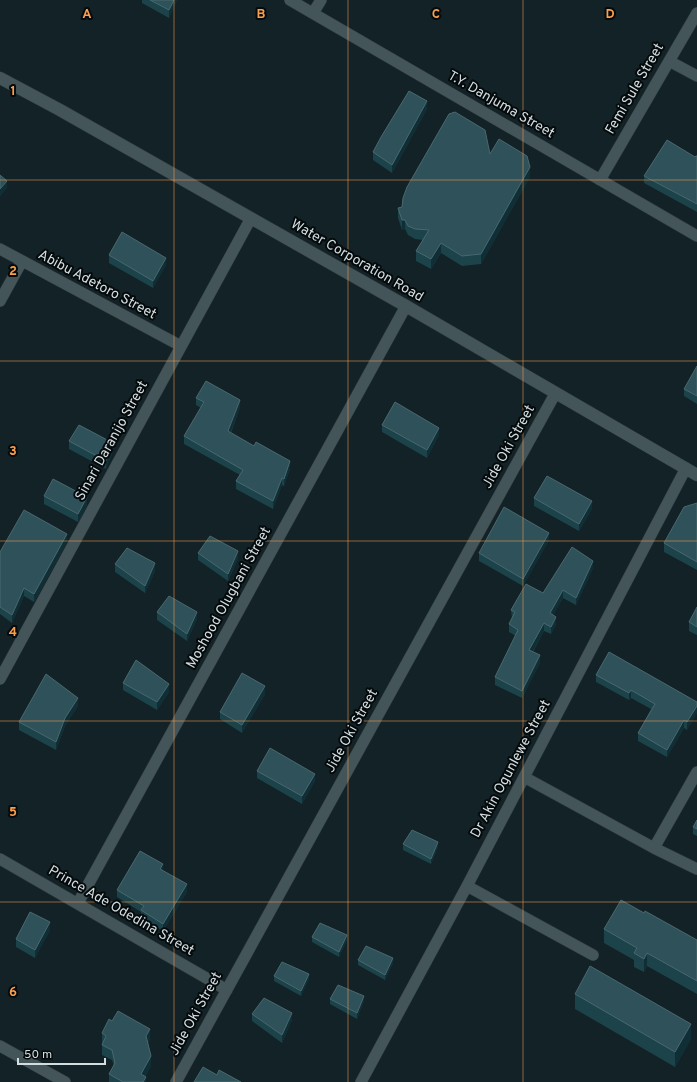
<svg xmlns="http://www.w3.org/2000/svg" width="697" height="1082" viewBox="0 0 697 1082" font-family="Overpass,sans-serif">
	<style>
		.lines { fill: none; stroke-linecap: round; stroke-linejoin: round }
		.minor-casing { stroke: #333d41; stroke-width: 12 }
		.tertiary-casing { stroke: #333d41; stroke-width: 13 }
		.minor { stroke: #445559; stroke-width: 11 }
		.tertiary { stroke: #445559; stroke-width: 12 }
		.wall { fill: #1c424a }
		.shaded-wall { fill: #102e35 }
		.building { fill: #2f525a; stroke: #49686f }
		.grid { fill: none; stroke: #fa9f4e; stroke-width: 1; stroke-opacity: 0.55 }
		.labels { text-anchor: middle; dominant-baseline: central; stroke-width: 4; stroke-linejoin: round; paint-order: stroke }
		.street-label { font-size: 14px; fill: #d3dde0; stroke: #050a0c }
		.grid-label { font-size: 13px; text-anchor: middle; font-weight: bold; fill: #fa9f4e; stroke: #050a0c; stroke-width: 4; stroke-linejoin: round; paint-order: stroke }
	</style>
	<rect width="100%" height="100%" fill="#132226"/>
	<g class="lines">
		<defs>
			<path id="minor" d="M290 0 697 236
				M313 13 321 0
				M669 61 697 76
				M600 180 697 13
				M0 249 181 346
				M0 301 22 261
				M0 679 251 218
				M524 777 654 848 697 869
				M654 848 697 772
				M0 859 227 990
				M467 886 593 955
				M78 903 406 306
				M0 1046 65 1082
				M176 1082 555 394
				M361 1082 467 886 686 468"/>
			<path id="tertiary" d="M0 78 60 110 406 306 697 475"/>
		</defs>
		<use href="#minor" class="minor-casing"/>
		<use href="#tertiary" class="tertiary-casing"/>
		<use href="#minor" class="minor"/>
		<use href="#tertiary" class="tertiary"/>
	</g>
	<path class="wall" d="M142 0H177L169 18 142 3Z
		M427 109 392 173 373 160V152Z
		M490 154 530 177 481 264 462 266 441 253 431 269 416 261V251L423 240 415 239 408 235 405 229 402 230 398 218V208L402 207Z
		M697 156V212L644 183V176Z
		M109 255 166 265 153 288 109 263Z
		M697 366V404L684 396V389Z
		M196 398 240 407 231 433 290 469 284 486 282 485 273 509 236 489V481L240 475 184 444V436L201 408 196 405Z
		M382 425 439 435 427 458 382 432Z
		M69 441 113 451 106 469 69 449Z
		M44 496 87 505 78 522 44 504Z
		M534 498 592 509 579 531 534 506Z
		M697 503V570L664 552V543Z
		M549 540 523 586 479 561V553Z
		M67 542 34 602 24 596 12 623 0 614V552Z
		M198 553 238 559 228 581 198 560Z
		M115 564 155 571 145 593 115 572Z
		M593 568 576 605 563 598 553 615 556 624 551 634 544 631 533 652 540 663 522 698 495 685V677L516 636 509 632V624L512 618 511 610 543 593Z
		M697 607V635L689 631V622Z
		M157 612 197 619 187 641 157 620Z
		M596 675 697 702 687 730 684 728 667 757 638 741V733L651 709 631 698 629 700 596 682Z
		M123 683 169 692 157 710 123 690Z
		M265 694 242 733 220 719V712Z
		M78 706 65 726 56 750 19 730V722Z
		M257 771 315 781 302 804 257 778Z
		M697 820V836L693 834V827Z
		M403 844 438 847 431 864 403 850Z
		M163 871 187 892 163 931 141 918V912L117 897V890Z
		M644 913 697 940V994L647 966 644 972 634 967V960L604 943V929Z
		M50 930 35 958 16 947V939Z
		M312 937 347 940 339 957 312 942Z
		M358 960 393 963 385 980 358 965Z
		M274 976 309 979 301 996 274 981Z
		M575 994 691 1039 675 1067 575 1009Z
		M330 999 364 1001 357 1019 330 1004Z
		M252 1014 292 1020 282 1043 252 1021Z
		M102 1033 150 1039 148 1043 151 1066 145 1077 146 1082H109V1074L114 1066 112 1060 102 1055Z"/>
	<path class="shaded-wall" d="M174 0H177L169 18V10Z
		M427 101V109L392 173V165Z
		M530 167V177L481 264V254Z
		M7 181V188L0 197V189Z
		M402 220H405V229L402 230Z
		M441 243V253L431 269V259Z
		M166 258V265L153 288V281Z
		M240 400V407L228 439V431Z
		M439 428V435L427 458V450Z
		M113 443V451L106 469V461Z
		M290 461V469L284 486V479Z
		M282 478V485L273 509V501Z
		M87 497V505L78 522V514Z
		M592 501V509L579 531V524Z
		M549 533V540L523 586V579Z
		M67 534V542L34 602V594Z
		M238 551V559L228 581V574Z
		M593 561V568L576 605V598Z
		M155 563V571L145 593V586Z
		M24 588V596L12 623V615Z
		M563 590V598L550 621V613Z
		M197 612V619L187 641V634Z
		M556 617V624L551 634V627Z
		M544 623V631L529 658V650Z
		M540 655V663L522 698V691Z
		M169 684V692L157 710V702Z
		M265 686V694L242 733V725Z
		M631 690V698L629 700V693Z
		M78 698V706L65 726 56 750V742L65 718Z
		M697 706V714L687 730V722Z
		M684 720V728L667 757V750Z
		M315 774V781L302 804V796Z
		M438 842V847L431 864V859Z
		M163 864V872L160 869Z
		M187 884V892L163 931V924Z
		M50 922V930L35 958V950Z
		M347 935V940L339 957V952Z
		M647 953V966L644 972V959Z
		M393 958V963L385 980V975Z
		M309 974V979L301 996V991Z
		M364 996V1001L357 1019V1013Z
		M292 1013V1020L282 1043V1035Z
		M691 1024V1039L675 1067V1052Z
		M150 1029V1039L146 1046V1036Z
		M151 1056V1066L142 1082 141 1074Z
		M146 1077V1082H143Z"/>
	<path class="building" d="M150 0H174L169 10Z
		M409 91 427 101 392 165 373 152 381 137Z
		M455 112 485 130 490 154 499 139 527 156 530 167 481 254 462 256 441 243 431 259 416 251 429 230 415 229 408 226 405 220H402L398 208 402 207 403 198 407 187 449 114Z
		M667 140 695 157 696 156H697V204L644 176Z
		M0 175 7 181 0 189Z
		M122 232 166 258 153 281 109 255Z
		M697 366V396L684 389Z
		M206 381 240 400 228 431 254 446 256 442 290 461 284 479 282 478 273 501 236 481 243 470 184 436 204 402 196 398Z
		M395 402 439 428 427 450 382 425Z
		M79 425 113 443 106 461 69 441Z
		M547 476 592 501 579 524 534 498Z
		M53 479 87 497 78 514 44 496Z
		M697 503V562L664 543 684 507Z
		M504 507 549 533 523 579 479 553Z
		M24 510 67 534 34 594 24 588 12 615 0 607V552Z
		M210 536 238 551 228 574 198 553Z
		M572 547 593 561 576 598 563 590 550 613 556 617 551 627 544 623 529 650 540 655 522 691 495 677 518 630 509 624 515 612 511 610 526 584 543 593Z
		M127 548 155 563 145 586 115 564Z
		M169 596 197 612 187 634 157 612Z
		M697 607V627L689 622Z
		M609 652 697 702V706L687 722 684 720 667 750 638 733 655 704 631 690 629 693 596 675Z
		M136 660 169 684 157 702 123 683Z
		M242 673 265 686 242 725 220 712Z
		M46 674 78 698 65 718 56 742 19 722Z
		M270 748 315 774 302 796 257 771Z
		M697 820V829L693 827Z
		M412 830 438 842 431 859 403 844Z
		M140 851 163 864 160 869 187 884 163 924 141 910 144 906 117 890Z
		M621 900 644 913 645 911 697 940V981L647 953 644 959 634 953 637 948 604 929Z
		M30 912 50 922 35 950 16 939Z
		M320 923 347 935 339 952 312 937Z
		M366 946 393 958 385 975 358 960Z
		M282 962 309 974 301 991 274 976Z
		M590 966 691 1024 675 1052 575 994Z
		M338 985 364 996 357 1013 330 999Z
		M264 998 292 1013 282 1035 252 1014Z
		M118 1011 150 1029 146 1036 151 1056 141 1074 146 1077 143 1082H123L109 1074 115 1063 112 1050 102 1045 106 1036 102 1033 109 1019 112 1021Z
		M203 1067 217 1075 219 1070 241 1082H194Z"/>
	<path class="grid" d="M174 0V1082M348 0V1082M523 0V1082M0 180H697M0 361H697M0 541H697M0 721H697M0 902H697"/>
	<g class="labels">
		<g class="street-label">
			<text transform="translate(635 89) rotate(-60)">Femi Sule Street</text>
			<text transform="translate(501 105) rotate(30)">T.Y. Danjuma Street</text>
			<text transform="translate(357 261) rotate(30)">Water Corporation Road</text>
			<text transform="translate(97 285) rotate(28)">Abibu Adetoro Street</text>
			<text transform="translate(112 441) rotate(-61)">Sinari Daranijo Street</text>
			<text transform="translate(509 447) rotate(-61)">Jide Oki Street</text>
			<text transform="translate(229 598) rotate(-61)">Moshood Olugbani Street</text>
			<text transform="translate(352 731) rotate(-61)">Jide Oki Street</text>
			<text transform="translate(511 769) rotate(-62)">Dr Akin Ogunlewe Street</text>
			<text transform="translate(121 911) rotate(30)">Prince Ade Odedina Street</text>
			<text transform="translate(196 1014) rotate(-61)">Jide Oki Street</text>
		</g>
	</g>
	<g class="grid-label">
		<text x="87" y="18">A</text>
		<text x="261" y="18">B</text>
		<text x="436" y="18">C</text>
		<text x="610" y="18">D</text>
		<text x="13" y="95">1</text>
		<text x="13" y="275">2</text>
		<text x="13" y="455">3</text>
		<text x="13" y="636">4</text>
		<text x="13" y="816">5</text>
		<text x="13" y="996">6</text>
	</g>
	<path d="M18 1058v6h87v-6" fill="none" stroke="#d3dde0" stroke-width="2"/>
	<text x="24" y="1058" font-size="12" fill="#d3dde0" stroke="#050a0c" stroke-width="3" paint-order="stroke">50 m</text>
</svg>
